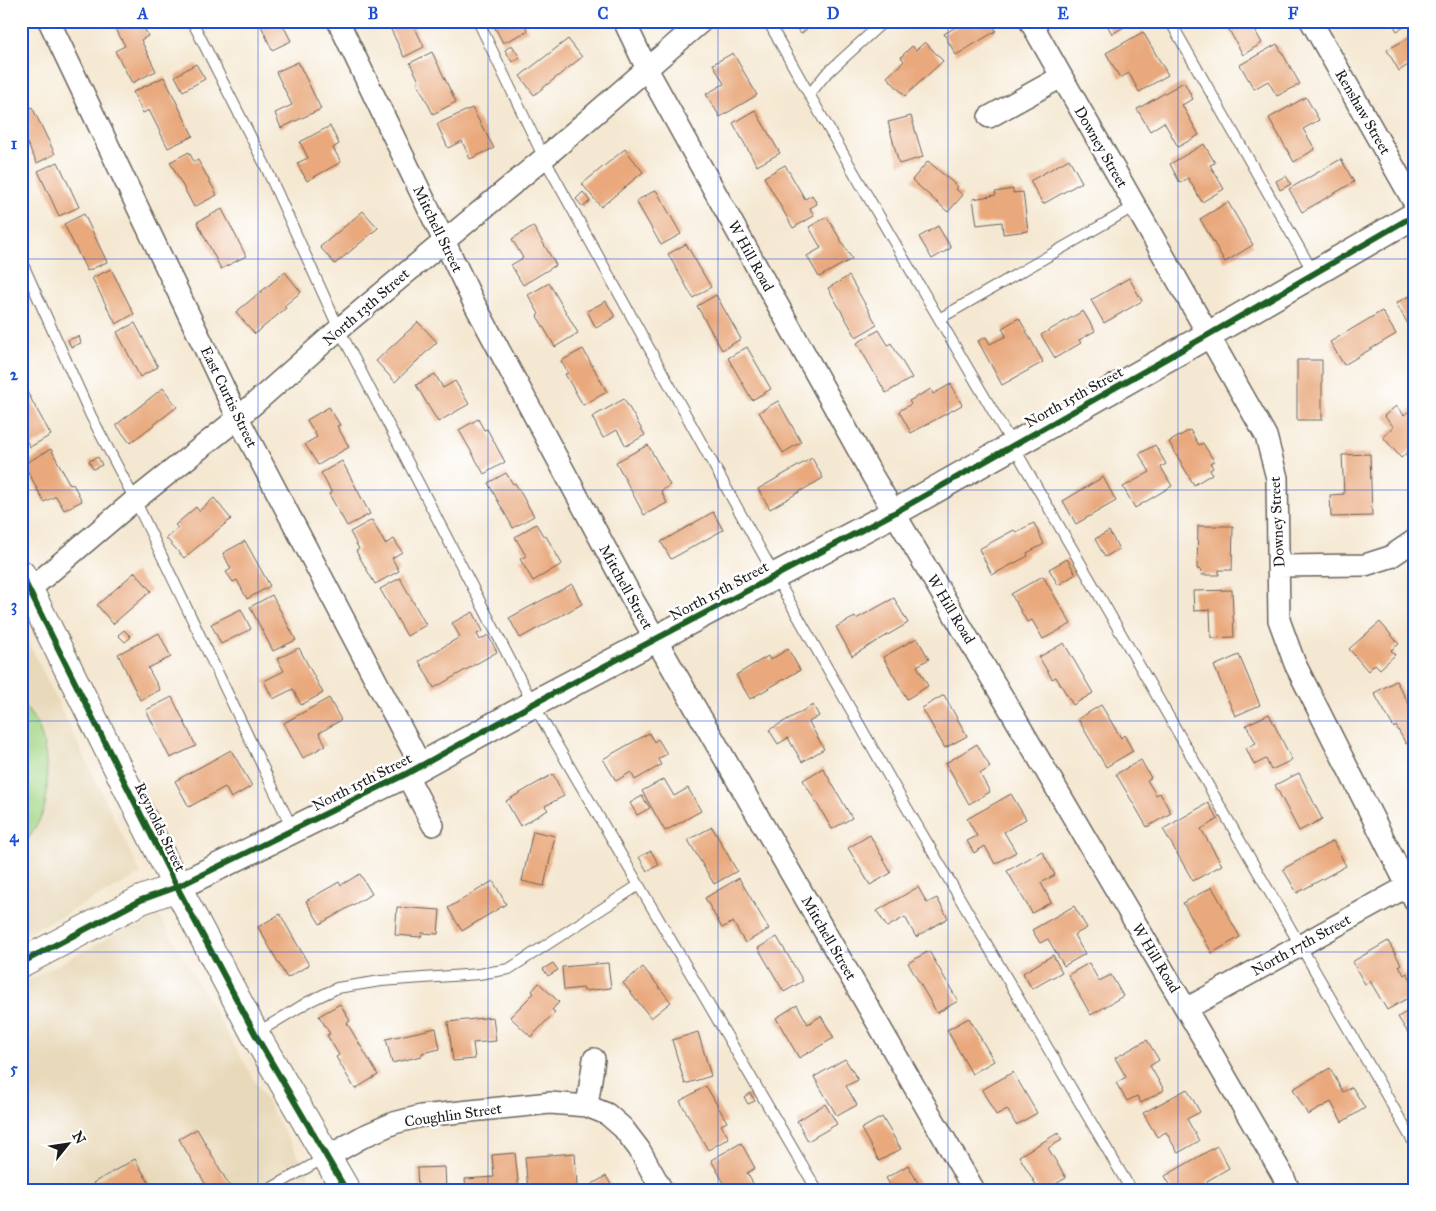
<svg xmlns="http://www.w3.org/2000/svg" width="1436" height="1211" viewBox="0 0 1436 1211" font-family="'IM FELL Great Primer',serif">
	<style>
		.built { fill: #e8d9ba }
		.green { fill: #a2d585; stroke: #5f7850 }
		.building { fill: #e9a97d }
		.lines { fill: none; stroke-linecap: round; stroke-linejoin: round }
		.service-casing { stroke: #68635c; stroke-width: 12 }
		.minor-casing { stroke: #68635c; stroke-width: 24 }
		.tertiary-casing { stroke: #68635c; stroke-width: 29 }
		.secondary-casing { stroke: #68635c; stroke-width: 30 }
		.service { stroke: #fff; stroke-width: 10 }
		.minor { stroke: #fff; stroke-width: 21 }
		.tertiary { stroke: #fff; stroke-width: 26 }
		.secondary { stroke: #fff; stroke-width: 28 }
		.cycleway-casing { stroke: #fff; stroke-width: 9 }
		.cycleway { stroke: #1b5e20; stroke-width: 6 }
		.grid { fill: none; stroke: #1d4ed8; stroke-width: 1; stroke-opacity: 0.55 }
		.labels { text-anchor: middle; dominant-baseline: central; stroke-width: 5; stroke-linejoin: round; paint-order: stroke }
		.street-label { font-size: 15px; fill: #1c1c1c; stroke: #fff }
		.neatline { fill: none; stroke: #1d4ed8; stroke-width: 2 }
		.grid-label { font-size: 16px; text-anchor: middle; font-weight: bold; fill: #1d4ed8 }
	</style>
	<rect width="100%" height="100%" fill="#fff"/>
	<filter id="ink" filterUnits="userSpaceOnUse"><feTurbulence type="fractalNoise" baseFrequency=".02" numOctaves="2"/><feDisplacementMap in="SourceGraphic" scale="10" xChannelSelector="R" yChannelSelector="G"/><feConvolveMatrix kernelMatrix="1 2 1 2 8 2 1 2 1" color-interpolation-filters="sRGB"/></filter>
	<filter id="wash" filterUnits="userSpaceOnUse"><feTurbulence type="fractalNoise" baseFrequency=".0096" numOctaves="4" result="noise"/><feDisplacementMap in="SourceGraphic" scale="20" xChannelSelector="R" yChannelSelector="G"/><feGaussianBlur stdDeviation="1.12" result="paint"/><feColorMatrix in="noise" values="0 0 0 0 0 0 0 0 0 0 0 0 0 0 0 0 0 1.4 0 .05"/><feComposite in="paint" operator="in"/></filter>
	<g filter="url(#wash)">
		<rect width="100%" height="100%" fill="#f5e8d2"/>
		<path class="built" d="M21 626 141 874 21 937Z
			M157 912 318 1190H21V984Z"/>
		<path class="green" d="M21 703C28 710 35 719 39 728 47 748 50 788 44 809 39 825 29 836 21 850Z"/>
		<g id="blocks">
			<path class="building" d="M125 21H141L148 36 141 40 156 71 132 83 115 51 125 46 115 27Z
				M259 21H281L291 41 272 50Z
				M387 21H412L424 47 404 57Z
				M494 21H523L528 31 503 43 492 22Z
				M791 21H816L801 34Z
				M966 21H991L996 31 956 55 944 34Z
				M1105 21H1134L1112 34Z
				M1224 21H1258L1252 25 1262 43 1243 55Z
				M1391 21H1415L1397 31Z
				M1143 32 1168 75 1139 92 1129 73 1120 78 1106 53Z
				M1415 34V77L1408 65 1399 71 1387 50Z
				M568 39 582 57 534 95 520 76Z
				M925 42 943 61 905 96 887 77 904 61 901 57 912 46 916 50Z
				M1277 44 1300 84 1277 96 1268 81 1254 89 1240 65Z
				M512 45 520 58 512 62 505 50Z
				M432 52 456 102 433 114 417 82 419 81 410 63Z
				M733 53 757 95 720 117 706 94 724 84 713 64Z
				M298 62 321 109 281 128 275 113 292 105 276 72Z
				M196 64 205 79 183 91 175 76Z
				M164 77 193 136 168 148 149 110 143 113 133 92Z
				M21 79 29 93 21 97Z
				M1184 82 1193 99 1182 105 1199 135 1178 147 1164 122 1150 131 1137 109Z
				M1306 97 1319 120 1303 129 1315 149 1294 162 1269 118Z
				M32 107 55 154 37 163 21 131V113Z
				M472 108 494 148 470 159 462 141 448 148 437 124Z
				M755 110 780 153 757 166 733 123Z
				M911 116 923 157 899 164 888 122Z
				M330 126 339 144 333 148 341 162 307 181 297 163 308 158 300 142Z
				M1204 144 1215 163 1210 165 1224 189 1202 202 1188 178 1180 183 1170 164Z
				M625 149 643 172 601 207 582 184Z
				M189 152 194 162 198 160 217 195 194 207 170 162Z
				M1069 159 1082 182 1043 204 1030 181Z
				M1341 159 1354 182 1302 212 1289 189Z
				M928 161 958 187 956 189 963 195 948 212 912 180Z
				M58 162 79 207 59 216 38 171Z
				M785 165 805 199 812 195 817 204 810 208 814 216 793 228 764 177Z
				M1286 176 1291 184 1280 190 1276 181Z
				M1013 189V193L1023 192 1028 231 1003 234 1002 222 977 225 973 199 996 195 995 192Z
				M656 190 681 234 661 245 636 201Z
				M583 192 590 201 583 207 576 199Z
				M1228 202 1253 245 1225 262 1200 219Z
				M222 209 246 256 221 269 197 222Z
				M363 211 378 228 335 264 320 247Z
				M84 214 107 262 87 271 64 224Z
				M827 217 852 259 819 277 807 256 821 248 809 227Z
				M533 226 556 265 523 285 511 265 523 258 512 239Z
				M938 226 951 248 932 259 919 237Z
				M686 244 711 287 693 298 668 254Z
				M111 269 134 314 116 324 92 278Z
				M285 272 301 292 284 306 286 308 255 334 236 312Z
				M849 276 877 325 856 337 828 288Z
				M1129 278 1142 301 1104 323 1091 300Z
				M549 283 578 333 555 347 537 316 539 314 528 295Z
				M1415 293V320L1408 324 1396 303Z
				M716 295 741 339 722 350 697 306Z
				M606 301 615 317 596 328 587 311Z
				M1083 311 1095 331 1079 340 1081 343 1055 358 1041 335Z
				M1382 311 1396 334 1344 365 1330 342Z
				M1019 318 1043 362 1002 385 978 341 986 337 990 344 1006 336 1002 328Z
				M418 322 437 342 395 382 376 361Z
				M135 323 158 367 140 377 117 332Z
				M879 330 888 345 891 343 912 378 886 393 857 343Z
				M79 336 81 343 71 347 68 340Z
				M747 347 771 389 752 400 728 358Z
				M583 349 607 392 583 405 565 374 568 373 561 361Z
				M1297 360H1322V420H1297Z
				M435 374 443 388 455 381 469 404 438 422 416 385Z
				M951 384 962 405 911 433 899 411 911 404 909 401 931 389 933 394Z
				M163 388 177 407 130 443 116 425Z
				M26 390 51 435 30 447 21 431V392Z
				M624 399 645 435 626 446 617 430 603 438 592 417Z
				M778 401 801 442 783 453 759 412Z
				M1396 406 1404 415 1415 406V446L1401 458 1383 437 1394 427 1384 416Z
				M329 407 340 425 337 426 349 447 318 465 305 444 317 437 307 420Z
				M478 419 484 430 487 429 505 462 484 474 459 430Z
				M1190 430 1199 445 1203 443 1214 461 1210 463 1213 468 1210 470 1212 474 1194 485 1169 442Z
				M648 445 670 485 661 491 667 503 644 515 616 462Z
				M1155 445 1166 464 1161 467 1172 486 1135 508 1123 487 1150 472 1139 454Z
				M51 449 70 485 73 484 82 501 64 510 56 496 44 502 24 464Z
				M1370 454 1372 516 1331 517 1330 495 1344 494 1342 455Z
				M98 457 102 465 93 469 89 461Z
				M812 458 823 478 770 509 758 489Z
				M342 461 370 514 347 526 329 494 332 493 321 473Z
				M506 473 513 484 515 483 534 516 513 528 488 483Z
				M1103 477 1116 501 1076 524 1063 501Z
				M214 498 231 519 184 558 166 538 178 528 175 525 196 507 199 511Z
				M713 512 723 530 671 559 661 542Z
				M372 520 385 544 394 539 402 552 392 558 399 571 375 584 356 551 359 549 350 532Z
				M1034 523 1044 544 1027 553 1028 556 992 575 979 549 1014 530 1016 532Z
				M536 524 544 537 546 536 562 564 533 581 520 559 526 556 515 537Z
				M1198 526H1233L1232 570H1219V575H1201L1202 570 1197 569Z
				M1109 531 1119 549 1105 557 1095 539Z
				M245 541 270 586 247 599 237 580 233 582 226 572 231 569 223 553Z
				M1067 559 1076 574 1058 585 1049 569Z
				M135 572 151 591 113 624 97 605Z
				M1043 576 1071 624 1043 639 1032 620 1027 622 1011 594Z
				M400 578 426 625 407 636 380 589Z
				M572 584 582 604 520 638 509 618Z
				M1232 590 1234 637 1211 638 1210 610 1194 611 1193 591Z
				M272 595 296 640 273 651 250 607Z
				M894 598 908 623 852 656 836 627 855 617 856 619Z
				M241 609 251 629 221 644 211 624Z
				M473 612 483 631 477 634 480 640 488 635 497 652 434 688 419 661 460 637 452 623Z
				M1380 622 1399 644 1391 650 1395 655 1380 669 1375 664 1368 671 1349 649Z
				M124 630 131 637 125 642 118 635Z
				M159 633 171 657 148 668 160 690 140 700 118 654Z
				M917 638 929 659 917 666 928 686 907 699 883 657Z
				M1064 643 1093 693 1073 705 1056 677 1052 679 1039 657Z
				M299 648 323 693 301 705 293 689 273 699 264 681 284 671 277 659Z
				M788 649 800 670 750 699 736 675 768 656 770 660Z
				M1239 655 1260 705 1235 716 1214 666Z
				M1396 681 1415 715V739L1406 744 1396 726 1394 728 1374 693Z
				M944 695 967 736 945 748 922 708Z
				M172 697 196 746 170 758 146 710Z
				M329 698 341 720 319 733 326 745 303 758 284 723Z
				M813 705 819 716 809 722 824 749 802 762 788 738 778 744 769 730Z
				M1101 705 1121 738 1124 735 1133 751 1106 767 1078 719Z
				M1269 714 1292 760 1271 770 1266 759 1254 765 1246 748 1256 743 1246 725Z
				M649 733 654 742 658 739 667 754 658 759 661 765 635 780 631 772 616 781 603 759Z
				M977 744 990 767 980 774 990 792 969 804 946 763Z
				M231 750 252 786 231 798 225 787 189 807 175 781Z
				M1141 760 1151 778 1147 780 1156 795 1160 793 1171 813 1147 827 1116 774Z
				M823 768 852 818 832 829 803 780Z
				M1299 773 1322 819 1299 831 1275 785Z
				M553 774 564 796 545 806 548 810 520 826 506 801Z
				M664 779 674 796 688 788 701 811 665 831 642 791Z
				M1011 794 1026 819 1004 832 1016 852 995 864 985 846 974 853 967 841 977 836 967 819Z
				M642 796 650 808 637 815 630 803Z
				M1208 803 1218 819 1201 829 1222 865 1193 881 1163 829Z
				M712 827 737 871 714 884 688 840Z
				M533 831 555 836 544 886 522 881Z
				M870 835 891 873 870 885 848 848Z
				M1333 841 1346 866 1297 893 1283 869Z
				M651 851 659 865 647 871 639 857Z
				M1042 851 1055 875 1041 883 1051 902 1032 913 1007 871Z
				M360 874 372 894 320 924 306 901 339 882 341 885Z
				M739 878 769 929 745 943 733 922 722 928 705 898Z
				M493 881 506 904 462 931 448 908Z
				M918 887 927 903 937 898 948 918 916 937 905 917 887 927 877 911Z
				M1212 887 1240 937 1212 953 1183 903Z
				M1074 906 1087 928 1074 935 1085 954 1064 966 1048 939 1040 943 1032 930Z
				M397 907 440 910 438 934 422 933 421 937 395 935Z
				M280 914 309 965 287 978 258 927Z
				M777 937 803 981 784 992 758 948Z
				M1388 941 1401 964 1399 965 1404 975 1407 973 1415 987V994L1387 1010 1370 981 1365 984 1352 962Z
				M929 951 958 1001 937 1013 908 963Z
				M1053 955 1062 972 1032 989 1023 973Z
				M553 963 558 970 548 976 543 969Z
				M608 963 611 988 584 991 583 988 564 990 562 967Z
				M1089 963 1099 981 1111 975 1123 996 1091 1015 1068 975Z
				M643 967 671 1002 651 1018 623 983Z
				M539 983 559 1002 552 1010 555 1012 531 1037 510 1017 534 993 532 991Z
				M340 1004 350 1021 347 1023 378 1075 355 1089 336 1057 339 1055 327 1035 330 1034 319 1016Z
				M797 1005 808 1024 821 1016 834 1038 799 1058 776 1018Z
				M1415 1007V1044L1398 1017Z
				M493 1017 496 1041 473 1043 475 1059 453 1061 448 1022Z
				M969 1018 994 1061 972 1074 947 1030Z
				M436 1028 440 1049 422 1053V1056L392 1063 386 1039Z
				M698 1032 711 1076 685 1084 672 1040Z
				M1147 1040 1159 1060 1150 1066 1164 1090 1141 1103 1137 1096 1127 1101 1116 1083 1126 1077 1115 1058Z
				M845 1059 858 1080 846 1086 857 1105 837 1116 814 1077Z
				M1330 1068 1343 1092 1352 1087 1365 1108 1342 1122 1331 1102 1308 1115 1293 1089Z
				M1013 1072 1037 1113 1016 1125 1007 1109 996 1115 982 1090Z
				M706 1086 727 1122 721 1125 729 1138 708 1150 680 1101Z
				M1187 1089 1200 1112 1187 1119 1199 1141 1178 1153 1166 1132 1157 1137 1143 1113Z
				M750 1093 755 1101 748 1104 744 1097Z
				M825 1104 837 1124 808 1141 797 1121Z
				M882 1117 901 1149 879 1161 861 1129Z
				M197 1129 229 1185 221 1190H209L179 1139Z
				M1058 1133 1062 1140 1048 1148 1066 1178 1045 1190H1039L1019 1156Z
				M741 1143 755 1168 747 1173 757 1190H728L711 1160Z
				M1217 1146 1229 1168 1207 1181 1211 1190H1173L1165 1176Z
				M515 1153 519 1190H466L465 1179 494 1177 492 1155Z
				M575 1153 577 1186 528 1190 525 1157Z
				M135 1159 153 1190H97L93 1183Z
				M908 1165 922 1190H893L886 1178Z
				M445 1167 446 1190H418L417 1168Z
				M606 1176 614 1190H582Z"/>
		</g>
	</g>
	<g filter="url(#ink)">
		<use href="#blocks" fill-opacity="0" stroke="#68635c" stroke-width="1"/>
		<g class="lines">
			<defs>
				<path id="service" d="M192 21 264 163 339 329 533 704 817 1190
					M478 21 544 158 775 576 901 798 1131 1190
					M768 21C847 164 931 304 1012 444 1147 677 1279 912 1415 1145
					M1170 21 1313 272
					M809 95 825 75 884 21
					M21 260 91 416 135 500 293 830
					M939 319 1135 206
					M255 1034 308 1002 337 988 381 981 479 974 509 969 639 885
					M268 1190 326 1157"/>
				<path id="minor" d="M49 21 238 418 421 766
					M338 21 474 303 633 600 974 1190
					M624 21 647 69 872 475 1186 1009 1282 1174 1289 1190
					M1030 21 1266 436 1277 478 1279 620 1295 664 1415 901
					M1311 21 1415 204
					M989 117 1061 77
					M1279 566 1365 565 1390 557 1415 540
					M29 590 135 500 238 418 339 329 544 158 702 21
					M406 774 433 825
					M1186 1009 1415 882
					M587 1106 594 1059
					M327 1157 364 1136 394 1123 421 1116 550 1103 587 1106 607 1114 623 1128 639 1149 662 1190"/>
				<path id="tertiary" d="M177 887 406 774 533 704 894 513 1208 335 1415 215"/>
				<path id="secondary" d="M21 574 177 887 255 1034 346 1190
					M21 963 141 900 177 887"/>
			</defs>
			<use href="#service" class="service-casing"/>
			<use href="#minor" class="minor-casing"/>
			<use href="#tertiary" class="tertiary-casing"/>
			<use href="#secondary" class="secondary-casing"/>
			<use href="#service" class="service"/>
			<use href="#minor" class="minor"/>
			<use href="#tertiary" class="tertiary"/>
			<use href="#secondary" class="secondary"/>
			<defs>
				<path id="cycleway" d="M21 574 177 887 255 1034 346 1190
					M21 963 141 900 177 887 406 774 533 704 894 513 1208 335 1415 215"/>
			</defs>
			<use href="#cycleway" class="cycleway-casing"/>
			<use href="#cycleway" class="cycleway"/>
		</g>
	</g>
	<path class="grid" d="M258 21V1190M488 21V1190M718 21V1190M948 21V1190M1178 21V1190M21 259H1415M21 490H1415M21 721H1415M21 952H1415"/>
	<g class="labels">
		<g class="street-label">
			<text transform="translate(1363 112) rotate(60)">Renshaw Street</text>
			<text transform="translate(1101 147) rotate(60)">Downey Street</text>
			<text transform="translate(438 229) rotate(64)">Mitchell Street</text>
			<text transform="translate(751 256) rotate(61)">W Hill Road</text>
			<text transform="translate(366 307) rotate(-41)">North 13th Street</text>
			<text transform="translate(229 397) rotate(64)">East Curtis Street</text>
			<text transform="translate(1074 397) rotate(-29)">North 15th Street</text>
			<text transform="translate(1277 522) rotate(-93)">Downey Street</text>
			<text transform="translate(626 587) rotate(61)">Mitchell Street</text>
			<text transform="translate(719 591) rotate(-28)">North 15th Street</text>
			<text transform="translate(951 609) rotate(59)">W Hill Road</text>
			<text transform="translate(362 782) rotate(-27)">North 15th Street</text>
			<text transform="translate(160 827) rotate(64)">Reynolds Street</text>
			<text transform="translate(829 938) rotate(60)">Mitchell Street</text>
			<text transform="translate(1301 945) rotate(-29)">North 17th Street</text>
			<text transform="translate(1156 958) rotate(59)">W Hill Road</text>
			<text transform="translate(453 1115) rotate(-8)">Coughlin Street</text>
		</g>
	</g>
	<rect width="1436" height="1211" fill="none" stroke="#fff" stroke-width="55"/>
	<g transform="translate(68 1144) rotate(60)" stroke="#ffffff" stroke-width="4" paint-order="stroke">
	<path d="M0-4L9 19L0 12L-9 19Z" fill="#1c1c1c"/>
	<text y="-8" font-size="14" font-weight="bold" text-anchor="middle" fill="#1c1c1c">N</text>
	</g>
	<rect x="28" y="28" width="1380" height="1156" class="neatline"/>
	<g class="grid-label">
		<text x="143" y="19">A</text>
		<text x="373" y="19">B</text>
		<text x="603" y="19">C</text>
		<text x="833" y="19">D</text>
		<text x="1063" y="19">E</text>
		<text x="1293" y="19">F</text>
		<text x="14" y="149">1</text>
		<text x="14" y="380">2</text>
		<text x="14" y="611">3</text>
		<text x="14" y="842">4</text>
		<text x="14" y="1074">5</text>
	</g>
</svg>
